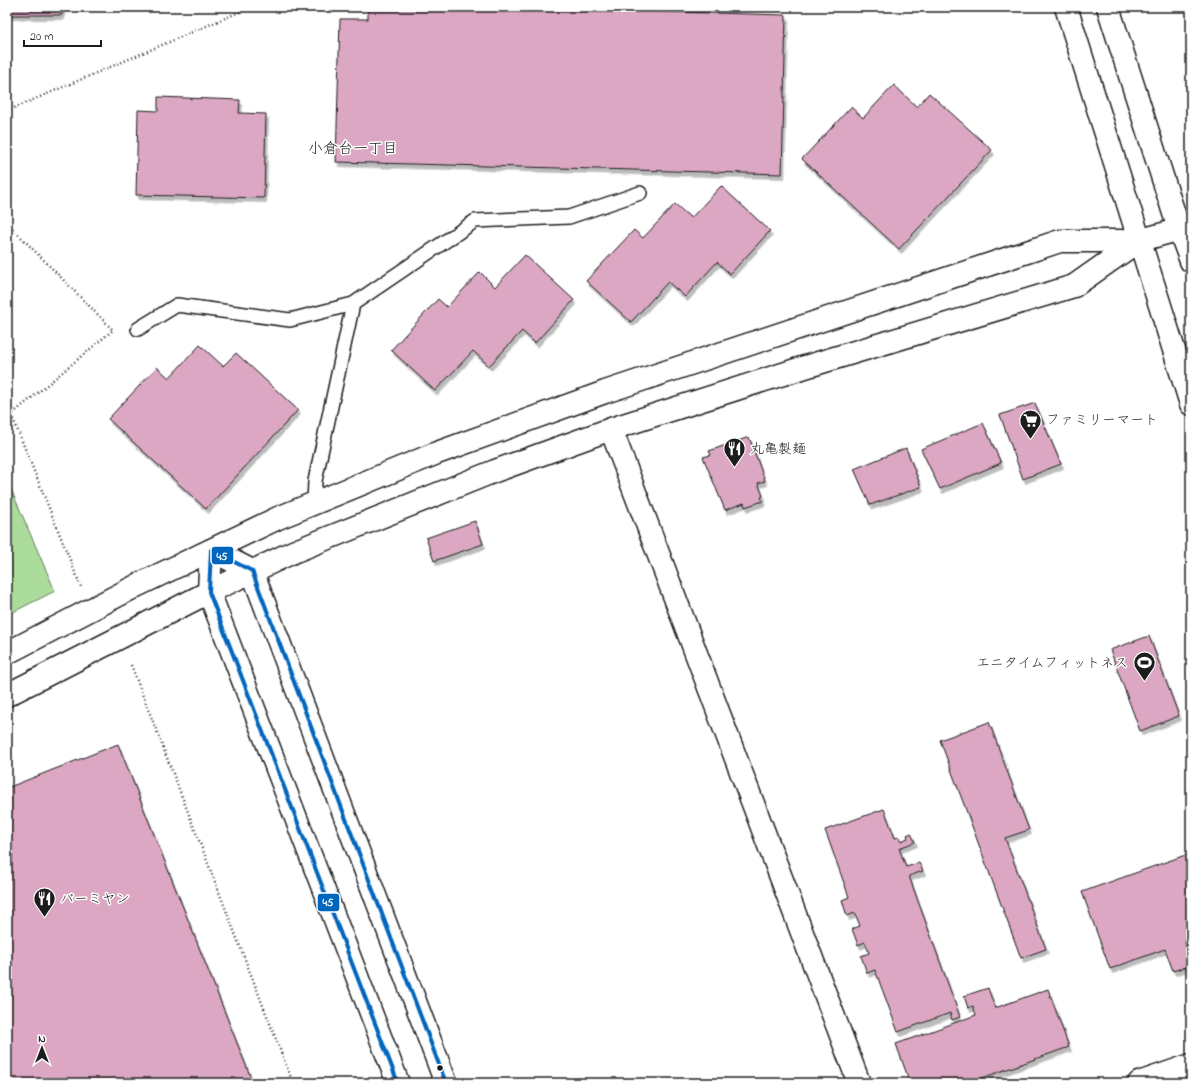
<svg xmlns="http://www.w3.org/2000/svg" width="1198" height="1090" viewBox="0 0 1198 1090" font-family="'Indie Flower','Klee One',sans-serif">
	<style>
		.green { fill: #acdc9c; stroke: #647c5c }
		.building { fill: #dba7c2; stroke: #1c1c1c; filter: url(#shadow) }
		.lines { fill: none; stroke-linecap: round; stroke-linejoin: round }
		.lane-casing { stroke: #1c1c1c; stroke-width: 16 }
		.secondary-casing { stroke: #1c1c1c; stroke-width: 25 }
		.path { stroke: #1c1c1c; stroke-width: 2.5; stroke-dasharray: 1 3; stroke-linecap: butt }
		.lane { stroke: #fff; stroke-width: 13 }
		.secondary { stroke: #fff; stroke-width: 22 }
		.bus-1-casing { stroke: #fff; stroke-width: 7 }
		.bus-1 { stroke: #0065bd; stroke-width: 4 }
		.bus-dot { fill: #1c1c1c; stroke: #fff; stroke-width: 1.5 }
		.labels { text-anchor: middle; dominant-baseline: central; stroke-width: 3; stroke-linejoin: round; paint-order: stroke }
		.poi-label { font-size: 14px; fill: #1c1c1c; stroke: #fff; text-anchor: start }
		.neighbourhood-label { font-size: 15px; fill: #1c1c1c; stroke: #fff }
		.line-badge { stroke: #fff; stroke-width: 1.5 }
		.badge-label { font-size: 11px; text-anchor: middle; font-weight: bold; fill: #fff }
	</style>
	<defs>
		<filter id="shadow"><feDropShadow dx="2.5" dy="4.5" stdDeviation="0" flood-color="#0004"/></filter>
	</defs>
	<rect width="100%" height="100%" fill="#fff"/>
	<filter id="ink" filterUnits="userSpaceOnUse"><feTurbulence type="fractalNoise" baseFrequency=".025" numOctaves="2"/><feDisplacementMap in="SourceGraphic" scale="8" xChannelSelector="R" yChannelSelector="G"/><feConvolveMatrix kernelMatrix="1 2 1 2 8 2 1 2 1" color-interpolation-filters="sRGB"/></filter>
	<g filter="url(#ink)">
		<path class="green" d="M7 480 55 591 7 615Z"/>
		<path class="building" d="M7 7H62V15H7Z
			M368 7H491L786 15 782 174 336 162 340 19H368Z
			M894 85 917 107 929 93 992 150 899 249 802 159 851 107 863 118Z
			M158 97 240 100 239 113 266 114 264 198 136 195 138 110 158 111Z
			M721 186 770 231 730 274 717 262 685 297 668 282 631 322 586 281 634 230 643 238 675 204 691 218Z
			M525 255 574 300 535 343 522 331 489 366 473 351 435 391 391 350 438 299 447 307 480 272 495 287Z
			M200 345 223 366 236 353 298 410 206 509 108 419 157 367 169 378Z
			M1035 403 1061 464 1023 479 1000 415Z
			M983 423 1001 463 940 489 921 449Z
			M749 437 765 481 758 483 763 496 761 497 763 501 745 507 744 503 725 510 703 457 711 455 709 451Z
			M906 448 921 487 870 505 854 469Z
			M475 521 483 544 434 561 426 538Z
			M1149 636 1179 716 1140 731 1110 650Z
			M989 722 1029 830 1005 838 1046 949 1021 958 940 740Z
			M118 744 253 1083H7V788Z
			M884 809 895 838 899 837 901 841 908 838 907 835 911 833 915 842 899 848 906 867 919 863 923 871 909 876 960 1017 952 1020 950 1013 898 1032 875 970 867 973 861 956 869 953 865 942 858 945 852 929 860 926 855 913 847 916 842 900 849 897 825 830Z
			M1191 853V940L1185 942 1191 957V965L1173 971 1165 949 1110 969 1082 892Z
			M988 988 995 1008 1048 989 1069 1047 968 1083H910L896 1044 976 1015 973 1006 968 1008 964 996Z"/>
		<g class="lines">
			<defs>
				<path id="lane" d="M138 329 177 305 290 320 353 304
					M314 503 315 481 353 304 475 221 569 217 640 193"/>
				<path id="secondary" d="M1066 7 1191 404
					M1108 7 1179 229 1191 261
					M611 429 859 1083
					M7 653 138 585 278 518 437 453 605 392 1060 241H1138L1191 226
					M7 695 209 592 293 552 495 471 611 429 805 367 1074 286 1138 241
					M398 1083 209 592 211 550 252 571 446 1083
					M1139 1083 1191 1065"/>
			</defs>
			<use href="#lane" class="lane-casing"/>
			<use href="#secondary" class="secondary-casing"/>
			<path class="path" d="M7 111 251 7
				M7 223 113 330 11 415
				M7 404 81 587
				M131 665 293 1083"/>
			<use href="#lane" class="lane"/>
			<use href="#secondary" class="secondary"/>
			<defs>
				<path id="bus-1" d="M398 1083 209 592 211 550 252 571 446 1083"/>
			</defs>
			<use href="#bus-1" class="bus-1-casing"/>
			<use href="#bus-1" class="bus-1"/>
		</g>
	</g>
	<defs>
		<symbol id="supermarket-pin" viewBox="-11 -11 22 30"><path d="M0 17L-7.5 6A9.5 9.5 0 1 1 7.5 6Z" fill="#1c1c1c" stroke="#fff"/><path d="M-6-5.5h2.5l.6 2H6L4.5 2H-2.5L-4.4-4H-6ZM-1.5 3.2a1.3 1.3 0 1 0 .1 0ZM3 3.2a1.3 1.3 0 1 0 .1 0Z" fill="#fff"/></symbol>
		<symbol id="restaurant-pin" viewBox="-11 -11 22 30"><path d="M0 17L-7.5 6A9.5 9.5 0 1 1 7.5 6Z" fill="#1c1c1c" stroke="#fff"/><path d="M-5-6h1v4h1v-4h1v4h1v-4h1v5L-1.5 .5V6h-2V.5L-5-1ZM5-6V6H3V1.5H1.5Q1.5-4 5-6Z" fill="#fff"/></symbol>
		<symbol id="stadium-pin" viewBox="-11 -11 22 30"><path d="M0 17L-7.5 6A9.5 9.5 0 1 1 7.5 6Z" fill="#1c1c1c" stroke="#fff"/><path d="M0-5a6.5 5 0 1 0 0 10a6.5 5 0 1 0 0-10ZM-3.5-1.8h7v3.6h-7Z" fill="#fff"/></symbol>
	</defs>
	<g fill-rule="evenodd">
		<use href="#supermarket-pin" x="1018" y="408" width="25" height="34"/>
		<use href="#restaurant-pin" x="722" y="436" width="25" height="34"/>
		<use href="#stadium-pin" x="1132" y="650" width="25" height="34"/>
		<use href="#restaurant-pin" x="32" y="886" width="25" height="34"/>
	</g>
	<circle class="bus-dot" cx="440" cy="1068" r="3.5"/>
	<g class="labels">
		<g class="poi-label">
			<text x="1046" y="420">ファミリーマート</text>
			<text x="750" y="449">丸亀製麺</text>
			<text x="1128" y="663" text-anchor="end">エニタイムフィットネス</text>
			<text x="60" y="899">バーミヤン</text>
		</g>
		<g class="neighbourhood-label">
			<text x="353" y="149">小倉台一丁目</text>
		</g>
	</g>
	<g class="line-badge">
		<rect x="211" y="546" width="23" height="19" rx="4" fill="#0065bd"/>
		<rect x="317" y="893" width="23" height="19" rx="4" fill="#0065bd"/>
	</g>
	<g class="badge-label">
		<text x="222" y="560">45</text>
		<text x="328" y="906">45</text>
	</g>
	<rect width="1198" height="1090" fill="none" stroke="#fff" stroke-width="24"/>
	<rect x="12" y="12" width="1174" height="1066" fill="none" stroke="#1c1c1c" stroke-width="1.5" filter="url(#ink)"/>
	<g transform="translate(42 1048)" stroke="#ffffff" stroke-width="3" paint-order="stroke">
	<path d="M0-3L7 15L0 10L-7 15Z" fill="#1c1c1c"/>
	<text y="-6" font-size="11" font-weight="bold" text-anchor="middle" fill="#1c1c1c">N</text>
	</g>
	<path d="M24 40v6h77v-6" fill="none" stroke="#1c1c1c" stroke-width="2"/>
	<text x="30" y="40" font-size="12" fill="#1c1c1c" stroke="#ffffff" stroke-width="3" paint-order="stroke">20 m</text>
</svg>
